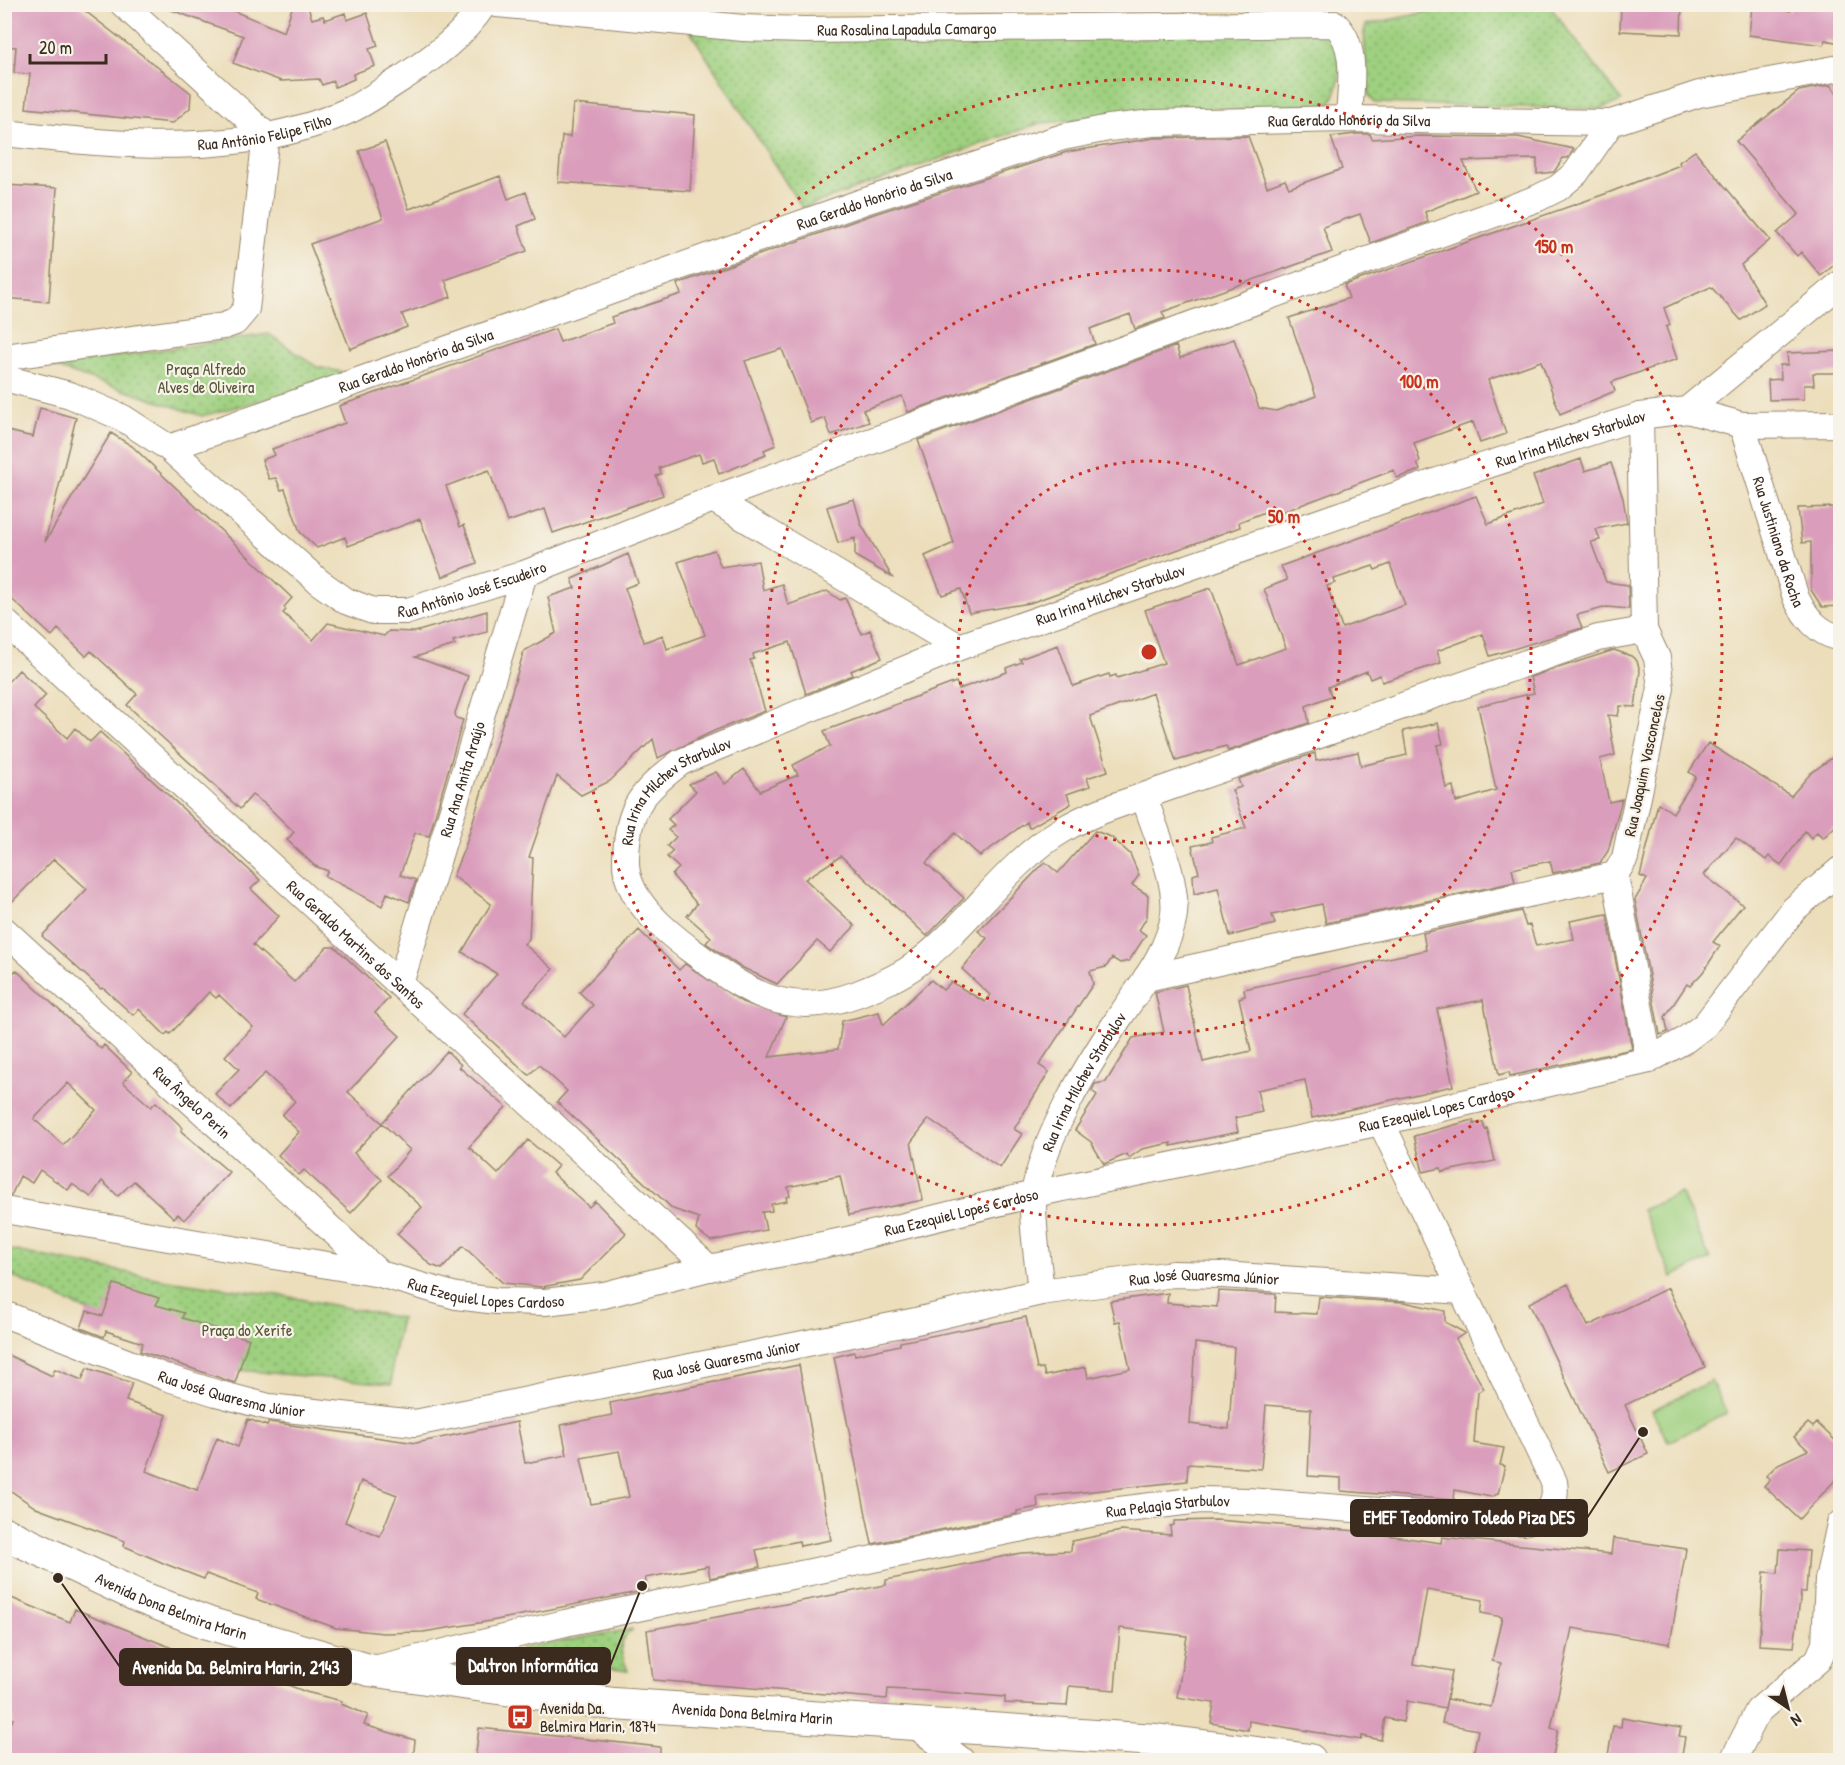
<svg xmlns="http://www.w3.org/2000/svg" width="1845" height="1765" viewBox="0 0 1845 1765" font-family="'Patrick Hand',sans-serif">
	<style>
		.park { fill: url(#park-dots); stroke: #6c7d4e; stroke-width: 1.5 }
		.pitch { fill: #9ed07f; stroke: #6c7d4e; stroke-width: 1.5 }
		.building { fill: #da9ebc; fill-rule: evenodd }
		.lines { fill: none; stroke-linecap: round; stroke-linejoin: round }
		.minor-casing { stroke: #94846c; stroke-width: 28 }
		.major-casing { stroke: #94846c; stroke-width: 34 }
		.minor { stroke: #fff; stroke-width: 26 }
		.major { stroke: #fff; stroke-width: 32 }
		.ring { fill: none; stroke: #c8321e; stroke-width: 3; stroke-dasharray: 3 6 }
		.labels { text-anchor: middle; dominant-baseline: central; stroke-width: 4.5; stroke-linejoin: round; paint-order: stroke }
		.street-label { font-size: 16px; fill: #3b2a1e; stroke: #f7f3e8 }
		.park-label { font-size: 16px; fill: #545436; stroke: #f7f3e8 }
		.poi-label { font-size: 16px; fill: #3b2a1e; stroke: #f7f3e8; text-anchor: start }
		.centre { fill: #c8321e; stroke: #f7f3e8; stroke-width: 3 }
		.ring-label { font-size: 18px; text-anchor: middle; font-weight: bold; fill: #c8321e; stroke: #f7f3e8; stroke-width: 4.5; stroke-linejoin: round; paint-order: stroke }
		.leader { fill: none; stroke: #3b2a1e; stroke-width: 2 }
		.callout-dot { fill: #3b2a1e; stroke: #f7f3e8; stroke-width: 2 }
		.callout { fill: #3b2a1e; stroke: #3b2a1e; stroke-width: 2 }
		.callout-label { font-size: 18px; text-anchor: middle; font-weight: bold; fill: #fff }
	</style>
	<defs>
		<pattern id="park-dots" width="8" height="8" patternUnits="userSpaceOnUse" patternTransform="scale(1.5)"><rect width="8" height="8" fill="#9ed07f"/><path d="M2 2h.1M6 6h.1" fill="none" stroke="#82a967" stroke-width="1.8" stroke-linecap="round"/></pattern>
	</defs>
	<rect width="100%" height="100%" fill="#f7f3e8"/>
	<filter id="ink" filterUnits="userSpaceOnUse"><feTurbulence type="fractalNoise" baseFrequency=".0167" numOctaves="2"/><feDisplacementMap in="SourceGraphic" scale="12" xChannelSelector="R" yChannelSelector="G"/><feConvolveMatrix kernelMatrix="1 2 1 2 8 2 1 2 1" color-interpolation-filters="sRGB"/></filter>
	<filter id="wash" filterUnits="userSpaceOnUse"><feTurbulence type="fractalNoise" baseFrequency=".008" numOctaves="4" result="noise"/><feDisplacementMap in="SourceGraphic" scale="24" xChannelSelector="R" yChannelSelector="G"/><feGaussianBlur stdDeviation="1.35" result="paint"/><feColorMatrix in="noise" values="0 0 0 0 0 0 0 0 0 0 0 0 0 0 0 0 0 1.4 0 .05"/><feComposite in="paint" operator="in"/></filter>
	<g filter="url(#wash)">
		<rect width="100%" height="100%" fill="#ecdebb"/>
		<path class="park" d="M1459 5H1549L1622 101 1599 109 1374 103 1368 94 1364 32 1366 25Z
			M1326 30 1336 38C1341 59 1343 87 1329 104L1040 123 802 208 690 31Z
			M269 334 317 367 358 375 202 416 51 366Z
			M5 1249 166 1280 285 1296 401 1318 392 1362V1384L238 1370 101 1317 5 1273Z
			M633 1629C615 1643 621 1653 628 1671L522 1656 521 1648Z"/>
		<path class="pitch" d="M1681 1193 1710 1259 1672 1277 1642 1210Z
			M1711 1381 1727 1413 1668 1442 1652 1410Z"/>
		<g id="blocks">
			<path class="building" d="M4 4H76L191 93 190 108 173 123 26 108 30 74 14 73 16 47 4 46Z
				M163 4H217L284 32 292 8 308 7 312 19 323 16 325 20 345 13 347 20 367 13 378 46 369 49 375 66 353 74 354 79 335 87 333 81 322 85 319 79 281 81 233 63 243 36 163 7Z
				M1682 4 1681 34 1620 31 1621 5Z
				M1792 4H1840V43L1825 40 1824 45 1749 35 1752 6 1791 11Z
				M1830 85 1840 97V260L1821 276 1801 252 1797 256 1777 233 1799 214 1736 141 1799 91Z
				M573 104 695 115 690 191 558 182 562 136 570 137Z
				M1356 134H1370L1372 139 1419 136 1518 137 1574 149 1568 158H1563L1554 172 1537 174V159L1463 161 1476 191 1425 212 1428 222 1371 243 1360 214 1323 227 1332 252 1162 312 1165 318 1135 329 1130 314 1090 329 1095 344 908 412 902 396 863 410 869 422 831 435 825 418 811 423 782 349 745 361 776 445 764 450 766 455 719 474 714 458 702 462 699 454 659 468 661 474 656 476 663 495 553 533 545 509 507 522 489 470 449 485 446 486 460 527 464 525 477 563 442 577 420 519 348 546 345 537 317 548 300 532 285 489 281 490 276 478 269 479 262 460 275 455 272 449 345 423 339 406 555 329 560 342 613 323 611 317 681 294 677 284 874 214 1067 152 1154 138 1248 136 1267 187 1285 180 1289 188 1342 169 1331 137Z
				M385 142 409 209 500 176 508 199 526 192 535 219 518 226 527 251 445 280 451 297 402 314 407 327 350 349 310 244 383 218 359 151Z
				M1695 151 1770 240 1741 265 1765 304 1741 320 1711 287 1664 308 1670 325 1666 327 1677 359 1612 382 1615 391 1560 414 1541 361 1488 380 1506 434 1480 443 1473 422 1414 443 1420 461 1417 463 1420 470 1397 478 1394 470 1277 514 1275 508 1239 522 1240 527 1030 603 969 613 961 589 942 595 925 556 954 543 918 440 1176 346 1180 358 1234 339 1259 408 1276 411 1298 403 1316 396 1289 318 1349 298 1344 285 1605 194 1680 165 1679 162Z
				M4 185 57 188 49 302 4 298Z
				M1840 351V373H1813L1814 385H1804V399L1769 400 1768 380 1781 379 1780 365H1788L1787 353Z
				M40 408 76 418 45 542 111 433 132 446 292 598 284 607 286 610 283 613 313 640 328 623 384 636 389 631 415 632 487 611V632L453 641 455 645 415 657 468 676 455 713 456 718 463 720 429 836 415 833 400 875 416 880 409 902 387 893 382 906 325 876 328 871 315 866 287 840 294 832 265 804 252 795 240 809 127 705 137 694 91 651 86 656 58 629 52 636 4 592V430L33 437Z
				M1581 459 1585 471 1611 463 1623 498 1627 523 1596 529 1600 540 1591 542 1606 582 1628 585 1629 609 1607 607 1577 615 1582 628 1490 656 1483 634 1437 651 1441 663 1382 682 1380 675 1370 679 1367 671 1328 687 1331 696 1306 706 1309 723 1228 751 1226 746 1176 761 1153 693 1090 716 1108 771 1087 778 1090 786 1067 794 1071 804 1029 828 1027 822 980 856 955 833 926 863 964 898 927 936 841 856 805 879 855 926 830 952 817 941 777 984 739 966 706 943 711 937 687 916 697 904 672 875 679 868 667 857 673 851 667 846 676 837 668 830 674 825 668 819 696 791 689 784 716 772 725 784 744 769 760 791 798 775 793 765 830 746 824 731 956 682 959 689 1007 672 1006 668 1022 662 1020 659 1058 645 1073 686 1109 674 1110 677 1116 675 1117 678 1164 663 1145 610 1211 588 1239 665 1286 648 1264 589 1287 580 1281 566 1476 496 1488 524 1543 504 1533 476ZM1390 564 1405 605 1342 628 1327 586 1335 583 1334 579 1373 566 1375 570Z
				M854 499 861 524 892 577 855 556V538L838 543 827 507Z
				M1840 507V606L1822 607 1811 590V542L1802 543 1798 508Z
				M714 550 721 567 758 561 763 590 782 584 788 605 827 591 840 600 845 598 862 634 870 630 882 658 851 671 853 675 806 694 790 642 753 654 754 659 750 660 765 711 714 731 658 758 653 739 610 781 581 795 557 776 529 857 533 858 529 939 524 944 553 969 524 1001 564 1037 593 1005 579 992 639 930 679 970 685 964 742 1002 786 1017 769 1057 838 1049 842 1021 879 1012 883 1025 931 980 943 990 951 982 985 1002 990 995 962 969 987 938 978 931 1045 862 1058 873 1095 831 1111 837 1130 854 1139 875 1132 885 1148 895 1147 917 1139 930 1146 935 1129 961 1120 963 1112 958 1106 967 1090 971 1093 984 1039 1065 1049 1072 1014 1129 1022 1134 1000 1168 929 1119 911 1142 923 1200 849 1215 840 1176 788 1187 790 1196 786 1197 787 1201 771 1204 772 1211 762 1212 766 1230 711 1241 696 1230 699 1218 673 1209 557 1102 567 1091 539 1065 529 1075 462 1014 497 974 462 952 491 904 453 876 466 844 524 651 556 633 548 597 575 588 572 579 628 554 638 583 625 588 644 642 663 635 667 649 705 635 678 562Z
				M1614 650 1631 656 1637 661 1640 671 1635 707 1620 706 1618 716 1608 715 1615 755 1600 759 1609 802 1622 799 1608 851 1600 863 1553 873 1550 861 1512 869 1515 882 1326 923 1322 904 1272 915 1275 924 1230 936 1218 888 1194 894 1193 875 1199 873 1192 846 1212 842 1211 837 1246 828 1232 790 1241 787 1238 779 1315 753 1316 761 1358 752 1361 766 1407 755 1403 731 1438 723 1443 744 1437 745 1446 788 1453 786 1456 802 1496 790 1478 706 1534 693 1530 677Z
				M19 670 46 695 34 708 67 738 75 728 90 742 100 732 260 880 251 889 279 916 253 945 294 982 327 947H335L389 998 375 1013 400 1036 348 1092 382 1123 447 1051 461 1065 459 1067 506 1107 469 1147 498 1174 528 1140 558 1166 552 1173 589 1207 595 1201 626 1233 580 1280 541 1287 503 1283 463 1246 442 1269 431 1265 397 1234 422 1207 388 1176 410 1150 382 1123 354 1153 382 1180 351 1213 304 1170 299 1175 278 1155 299 1132 282 1115 295 1101 265 1073 231 1109 215 1094 239 1069 225 1056 253 1027 219 995 216 998 209 992 170 1034 168 1032 165 1035 139 1009 133 1015 103 988 101 989 42 936 87 889 54 859 4 910V686Z
				M1708 743 1791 796 1811 773 1840 752V822L1823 838 1817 832 1811 838 1805 831 1781 865 1769 856 1766 860 1736 838 1704 875 1743 905 1713 942 1720 946 1703 972 1690 986 1687 984 1665 1017 1668 1032 1660 1035 1635 900 1647 879 1640 876 1658 803 1673 813 1696 777 1689 772Z
				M1521 911 1526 926 1530 925 1536 946 1574 939 1570 921 1607 914 1632 1049 1510 1076 1509 1072 1499 1075 1483 1000 1437 1009 1453 1086 1312 1118 1305 1080 1257 1090 1262 1112 1235 1118 1238 1132 1171 1146V1143L1142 1149 1129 1158 1127 1154 1104 1164 1091 1142 1075 1130 1097 1095 1092 1091 1095 1084 1106 1082 1133 1038 1164 1032 1155 992 1186 985 1203 1062 1251 1051 1239 998 1245 996 1244 989 1426 950 1423 933Z
				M16 970 101 1049 104 1045 132 1072 123 1082 151 1107 156 1102 183 1128 181 1131 229 1172 184 1220 178 1214 174 1218 134 1181 118 1196 102 1181 91 1197 72 1184 68 1190 40 1170 32 1183 20 1176 11 1196 4 1195V983ZM68 1083 96 1110 63 1145 34 1119Z
				M1473 1120 1474 1124 1483 1122 1485 1129 1487 1128 1495 1161 1442 1172 1441 1168 1423 1172 1414 1136Z
				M114 1284 159 1298 156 1305 184 1313 182 1318 249 1339 235 1383 140 1351 143 1343 106 1331 104 1337 81 1328 87 1311 103 1316Z
				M1568 1284 1588 1326 1668 1288 1705 1367 1625 1405 1648 1454 1609 1472 1529 1303Z
				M1218 1291 1276 1294 1275 1312 1317 1314 1319 1297 1404 1302 1445 1311V1322L1465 1333 1456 1339 1484 1389 1478 1392 1474 1443 1504 1448 1500 1465 1505 1466 1498 1494 1491 1497 1455 1490 1454 1500 1341 1491V1478L1308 1476 1311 1409 1266 1405 1261 1469 1188 1464 1187 1481 1037 1497 1038 1507 1017 1511V1514L872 1544 834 1357 854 1352 855 1355 900 1345V1342L1026 1317 1037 1369 1043 1368 1045 1376 1086 1367 1088 1378 1130 1369 1120 1321 1115 1322 1110 1301 1168 1293 1167 1303 1217 1307ZM1195 1343 1234 1347 1229 1429 1190 1424Z
				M4 1353 52 1376 55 1369 82 1380 87 1368 132 1383 126 1401 167 1415 146 1471 197 1490 217 1438 238 1447 248 1419 267 1426 269 1422 284 1424 416 1443 517 1422 525 1463 567 1455 561 1425 612 1415 610 1403 799 1365 831 1540 800 1546 799 1541 756 1550 760 1567 710 1578 708 1566 682 1571 645 1578 648 1590 491 1621 423 1632 383 1633 336 1628 256 1599 258 1593 206 1574 204 1579 168 1565 124 1546 125 1541 36 1508 4 1486ZM619 1451 629 1497 591 1504 581 1458ZM361 1481 397 1495 380 1536 345 1522Z
				M1808 1423 1813 1427 1817 1423 1840 1445V1475L1799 1519 1764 1486 1770 1479 1766 1476 1778 1464 1808 1450 1794 1437Z
				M1216 1520 1358 1531 1441 1543 1442 1537 1611 1554 1613 1538 1686 1549 1670 1644 1572 1628 1551 1728 1558 1730 1552 1761H1472L1478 1730 1442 1723 1447 1699 1491 1707 1501 1663 1492 1661 1502 1617 1481 1613 1483 1600 1427 1590 1413 1664 1452 1671 1445 1708 1407 1701 1403 1722 1385 1718 1381 1740 1362 1736 1361 1740 1249 1721 1248 1730 1211 1723 1214 1703 1177 1697 1187 1636 1120 1628 1115 1690 1069 1686 1067 1706 1005 1703V1697L929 1691 888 1689 887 1699 653 1680 647 1630 886 1585V1580L1021 1553 1071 1551 1072 1541 1121 1531 1171 1535 1170 1526 1174 1525V1521Z
				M1780 1549 1809 1551 1806 1592H1801L1794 1647 1759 1645 1764 1572 1778 1573Z
				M4 1595 70 1622 75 1609 197 1658 198 1654 233 1669 234 1664 306 1692 342 1701 341 1704 368 1715 364 1725 415 1740 413 1761H4V1740L13 1719 4 1716Z
				M1622 1718 1681 1728 1679 1736 1685 1737 1681 1761H1607L1613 1726 1621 1727Z
				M479 1728 660 1747V1761H475Z"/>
		</g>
	</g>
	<g filter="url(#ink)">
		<use href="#blocks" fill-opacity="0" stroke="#94846c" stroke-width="1.5"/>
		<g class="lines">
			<defs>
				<g id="minor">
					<path id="s1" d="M497 4 743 28 804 30 1335 24C1359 47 1350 88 1349 119"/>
					<path id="s2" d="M4 133C119 145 241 160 350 110 369 101 386 88 404 77 435 56 463 36 484 4"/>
					<path d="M4 357 224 326 235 322 246 309 266 135 123 4"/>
					<path id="s3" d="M4 378 70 395 123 418 169 448 319 582 346 601 373 611H408L524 574 713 499 1538 198 1558 188 1576 173 1611 123 1699 94 1840 68"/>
					<path d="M1687 410 1840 284"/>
					<path d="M1640 416 1644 630"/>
					<path id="s4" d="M1742 425 1796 598C1806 618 1818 633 1840 638"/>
					<path id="s5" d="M169 448 862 202 1063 137 1109 128 1153 123 1349 119 1611 123"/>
					<path d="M713 499 959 647"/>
					<path id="s6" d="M4 621 709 1268"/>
					<path d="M1144 796 1598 638 1644 630 1657 658 1661 688 1625 858 1615 875 1146 978"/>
					<path d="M1615 875 1649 1060"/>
					<path id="s7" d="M4 930 380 1274"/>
					<path id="s8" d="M400 984 524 574"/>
					<path id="s9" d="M4 1210 380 1274 456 1296 497 1301 545 1302 604 1295 709 1268 847 1240 1034 1194 1381 1122 1649 1060 1685 1040 1705 1025 1794 909 1840 870"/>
					<path id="s10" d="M1041 1292C1039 1269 1030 1213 1034 1193 1047 1130 1085 1070 1119 1018 1139 988 1170 951 1174 914 1178 880 1154 829 1144 796 1117 805 1089 814 1064 829 1006 863 971 923 918 963 900 977 878 986 857 994 788 1020 746 992 692 951 664 930 624 898 626 859 627 808 641 792 681 762L959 647 1438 481 1640 416 1687 410 1742 425 1840 424"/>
					<path id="s11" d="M4 1314 165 1377 216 1393 269 1407 415 1423 916 1321 1041 1292 1173 1274 1222 1275 1463 1291"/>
					<path id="s12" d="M378 1668 565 1623 1095 1513 1200 1500 1248 1501 1523 1522C1547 1517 1558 1507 1554 1482L1381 1122"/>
					<path d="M915 1725 961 1760"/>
					<path d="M1733 1760 1758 1711 1818 1660 1825 1644 1828 1580 1840 1524"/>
				</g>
				<g id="major">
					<path id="s13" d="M4 1533 140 1597 208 1623 369 1670 614 1704 1156 1740 1310 1760"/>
				</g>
			</defs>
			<use href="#minor" class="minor-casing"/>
			<use href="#major" class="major-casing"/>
			<use href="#minor" class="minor"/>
			<use href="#major" class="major"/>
		</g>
	</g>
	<g class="ring">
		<circle cx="1149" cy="652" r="191"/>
		<circle cx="1149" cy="652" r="382"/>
		<circle cx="1149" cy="652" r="573"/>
	</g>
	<defs>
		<symbol id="bus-square" viewBox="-11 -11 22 22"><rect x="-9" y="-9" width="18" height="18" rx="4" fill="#c8321e" stroke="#f7f3e8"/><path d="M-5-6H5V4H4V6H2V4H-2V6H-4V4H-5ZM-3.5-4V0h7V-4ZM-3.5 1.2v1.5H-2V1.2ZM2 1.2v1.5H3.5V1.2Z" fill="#fff"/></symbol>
	</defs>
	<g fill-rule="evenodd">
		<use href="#bus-square" x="505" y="1702" width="30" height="30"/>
	</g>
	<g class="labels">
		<g class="street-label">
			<text stroke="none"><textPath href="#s1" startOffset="411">Rua Rosalina Lapadula Camargo</textPath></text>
			<text stroke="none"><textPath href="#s5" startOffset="1234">Rua Geraldo Honório da Silva</textPath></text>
			<text stroke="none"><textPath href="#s2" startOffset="262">Rua Antônio Felipe Filho</textPath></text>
			<text stroke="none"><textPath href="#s5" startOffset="748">Rua Geraldo Honório da Silva</textPath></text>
			<text stroke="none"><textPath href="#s5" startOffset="262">Rua Geraldo Honório da Silva</textPath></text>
			<text stroke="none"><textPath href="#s10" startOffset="2253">Rua Irina Milchev Starbulov</textPath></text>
			<text stroke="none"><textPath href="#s4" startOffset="122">Rua Justiniano da Rocha</textPath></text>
			<text stroke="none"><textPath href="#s3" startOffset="546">Rua Antônio José Escudeiro</textPath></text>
			<text stroke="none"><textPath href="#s10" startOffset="1767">Rua Irina Milchev Starbulov</textPath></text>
			<text transform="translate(1644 765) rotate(-78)">Rua Joaquim Vasconcelos</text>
			<text stroke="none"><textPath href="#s8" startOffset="214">Rua Ana Anita Araújo</textPath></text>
			<text stroke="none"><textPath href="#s10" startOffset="1281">Rua Irina Milchev Starbulov</textPath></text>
			<text stroke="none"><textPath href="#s6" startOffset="478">Rua Geraldo Martins dos Santos</textPath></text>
			<text stroke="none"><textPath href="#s10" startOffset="222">Rua Irina Milchev Starbulov</textPath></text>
			<text stroke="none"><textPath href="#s7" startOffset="255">Rua Ângelo Perin</textPath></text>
			<text stroke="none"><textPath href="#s9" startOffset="1462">Rua Ezequiel Lopes Cardoso</textPath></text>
			<text stroke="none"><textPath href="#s9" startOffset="976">Rua Ezequiel Lopes Cardoso</textPath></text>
			<text stroke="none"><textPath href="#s11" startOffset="1232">Rua José Quaresma Júnior</textPath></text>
			<text stroke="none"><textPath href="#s9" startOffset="490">Rua Ezequiel Lopes Cardoso</textPath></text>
			<text stroke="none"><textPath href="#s11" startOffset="746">Rua José Quaresma Júnior</textPath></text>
			<text stroke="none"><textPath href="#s11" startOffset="242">Rua José Quaresma Júnior</textPath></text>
			<text stroke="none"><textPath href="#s12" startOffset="807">Rua Pelagia Starbulov</textPath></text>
			<text stroke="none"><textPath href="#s13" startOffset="183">Avenida Dona Belmira Marin</textPath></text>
			<text stroke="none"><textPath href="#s13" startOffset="777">Avenida Dona Belmira Marin</textPath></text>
		</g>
		<g class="park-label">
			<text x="206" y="369">Praça Alfredo<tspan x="206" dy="18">Alves de Oliveira</tspan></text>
			<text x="247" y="1330">Praça do Xerife</text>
		</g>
		<g class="poi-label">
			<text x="540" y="1708">Avenida Da.<tspan x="540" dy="18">Belmira Marin, 1874</tspan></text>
		</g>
	</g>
	<circle cx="1149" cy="652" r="9" class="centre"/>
	<g class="ring-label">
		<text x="1554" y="253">150 m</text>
		<text x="1419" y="388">100 m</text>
		<text x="1284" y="523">50 m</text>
	</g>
	<path class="leader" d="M1643 1432L1587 1518M642 1586L610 1666M58 1578L120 1667"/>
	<g class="callout-dot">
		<circle cx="1643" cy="1432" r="6"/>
		<circle cx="642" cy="1586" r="6"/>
		<circle cx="58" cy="1578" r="6"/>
	</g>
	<g class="callout">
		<rect x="1351" y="1500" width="236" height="36" rx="6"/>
		<rect x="457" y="1648" width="153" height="36" rx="6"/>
		<rect x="120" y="1649" width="231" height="36" rx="6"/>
	</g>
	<g class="callout-label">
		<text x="1469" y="1524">EMEF Teodomiro Toledo Piza DES</text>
		<text x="533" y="1672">Daltron Informática</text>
		<text x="236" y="1674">Avenida Da. Belmira Marin, 2143</text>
	</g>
	<rect width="1845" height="1765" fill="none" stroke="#f7f3e8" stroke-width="24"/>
	<g transform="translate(1788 1708) rotate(145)" stroke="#f7f3e8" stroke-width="4.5" paint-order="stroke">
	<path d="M0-4.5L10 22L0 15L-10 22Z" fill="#3b2a1e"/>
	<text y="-9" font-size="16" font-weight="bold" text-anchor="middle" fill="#3b2a1e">N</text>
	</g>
	<path d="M30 54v9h76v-9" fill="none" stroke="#3b2a1e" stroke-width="3"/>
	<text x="39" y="54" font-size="18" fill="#3b2a1e" stroke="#f7f3e8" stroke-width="4.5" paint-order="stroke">20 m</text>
</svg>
